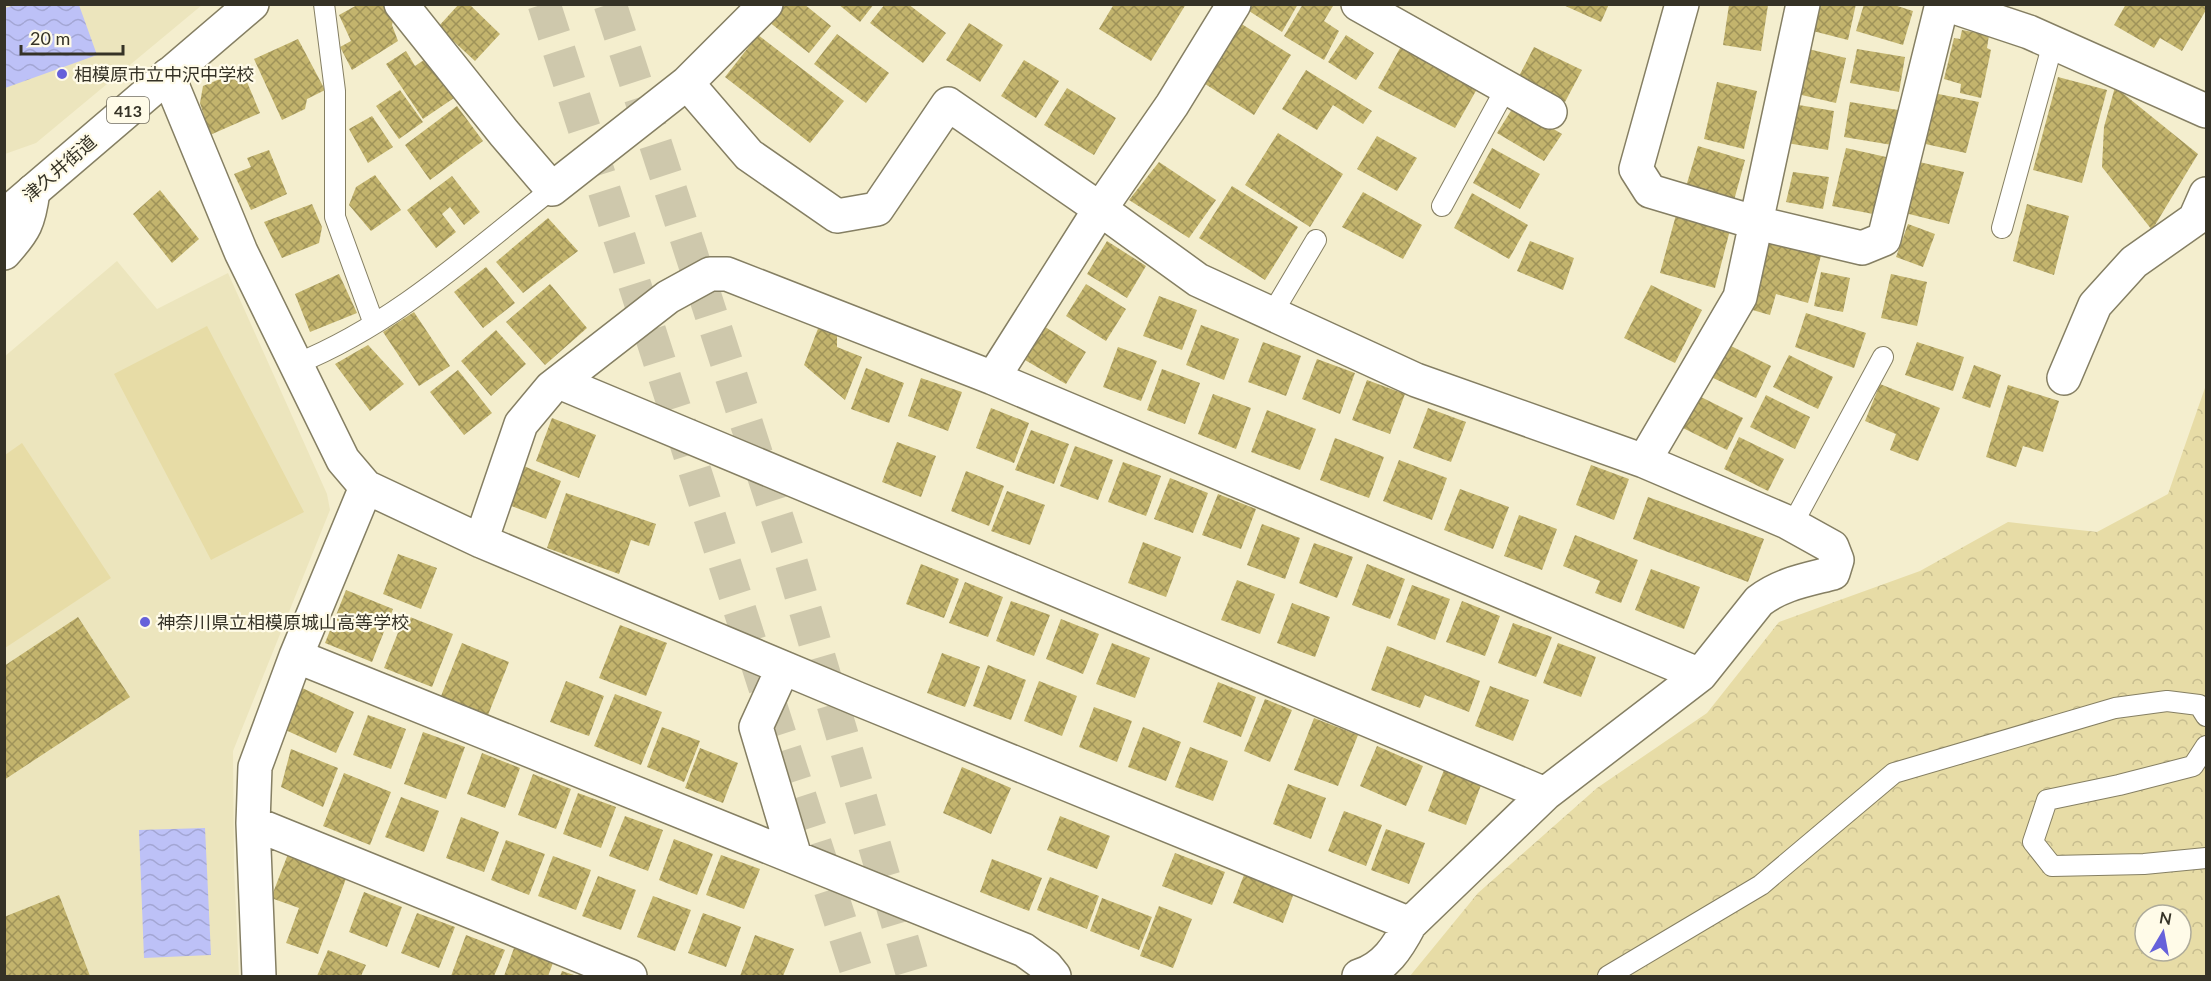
<svg xmlns="http://www.w3.org/2000/svg" width="2211" height="981" viewBox="0 0 2211 981" font-family="Lato,'Noto Sans JP',sans-serif">
	<style>
		.built { fill: #ece5bd }
		.green { fill: #e7dca6 }
		.forest { fill: url(#forest-crowns); fill-rule: evenodd }
		.water { fill: url(#water-waves) }
		.building { fill: url(#building-cross-hatch) }
		.lines { fill: none; stroke-linecap: round; stroke-linejoin: round }
		.motorway-tunnel { stroke: #cec8ac; stroke-width: 33; stroke-dasharray: 33 16; stroke-linecap: butt }
		.service-casing { stroke: #857f63; stroke-width: 22 }
		.minor-casing { stroke: #857f63; stroke-width: 36 }
		.trunk-casing { stroke: #857f63; stroke-width: 36 }
		.service { stroke: #fff; stroke-width: 20 }
		.minor { stroke: #fff; stroke-width: 33 }
		.trunk { stroke: #fff; stroke-width: 33 }
		.poi-dot { fill: #6661da; stroke: #fffbe8; stroke-width: 2 }
		.labels { text-anchor: middle; dominant-baseline: central; stroke-width: 4.5; stroke-linejoin: round; paint-order: stroke }
		.shield { fill: #fffbe8; stroke: #726e60; stroke-width: 1.5 }
		.shield-label { font-size: 16px; font-weight: bold; fill: #353226 }
		.poi-label { font-size: 18px; fill: #353226; stroke: #fffbe8; text-anchor: start }
		.street-label { font-size: 18px; fill: #353226; stroke: #fffbe8 }
	</style>
	<defs>
		<pattern id="forest-crowns" width="20" height="18" patternUnits="userSpaceOnUse" patternTransform="scale(1.5)"><rect width="20" height="18" fill="#e7dca6"/><path d="M2 6a3 3 0 1 1 6 0M12 15a3 3 0 1 1 6 0" fill="none" stroke="#c7bd8f"/></pattern>
		<pattern id="water-waves" width="16" height="10" patternUnits="userSpaceOnUse" patternTransform="scale(1.5)"><rect width="16" height="10" fill="#bdc1f7"/><path d="M0 5q4-4 8 0t8 0" fill="none" stroke="#a3a6d4"/></pattern>
		<pattern id="building-cross-hatch" width="8" height="8" patternUnits="userSpaceOnUse" patternTransform="scale(1.5)"><rect width="8" height="8" fill="#c3b46d"/><path d="M0 0l8 8M0 8l8-8" fill="none" stroke="#9f9359"/></pattern>
	</defs>
	<rect width="100%" height="100%" fill="#f4eece"/>
	<path class="built" d="M5 5H202L36 143 5 154Z
		M117 261 157 309 228 273 327 494 330 510 233 751 234 867 239 976H5L4 357Z"/>
	<path class="green" d="M207 326 304 512 211 560 114 374Z
		M22 443 111 578 5 648V455Z"/>
	<path class="forest" d="M2206 385V976H1410L1478 893 1597 788 1707 713 1779 622 1920 571 2008 522 2097 532 2168 494ZM2145 915H2181V951H2145Z"/>
	<path class="water" d="M15 5H79L97 55 5 88V8Z
		M205 828 211 955 144 958 139 830Z"/>
	<path class="building" d="M359 4H385L393 21 392 25 398 41 352 70 340 47 351 41 339 15Z
		M459 4H469L500 34 475 61 438 27Z
		M784 4H804L831 26 809 53 769 22Z
		M838 4H874L860 22Z
		M885 4H908L946 33 923 63 870 23Z
		M1114 4H1186L1151 61 1099 29Z
		M1253 4H1298L1282 32 1249 11Z
		M1303 4H1329L1333 6 1324 21 1339 31 1324 60 1284 36Z
		M1561 4H1609L1601 22Z
		M1815 4H1856L1848 40 1809 30Z
		M1864 4H1891L1913 11 1903 45 1856 31Z
		M2126 4H2206V10L2182 51 2160 38 2154 48 2114 25Z
		M1729 5H1768L1761 51 1723 45Z
		M969 23 1003 45 980 82 946 60Z
		M1240 23 1291 55 1254 115 1202 82Z
		M1962 30 1989 35 1987 48 1991 50 1981 98 1960 93 1961 84 1944 79 1954 38 1960 39Z
		M837 34 889 73 866 103 814 64Z
		M758 35 844 101 810 143 725 77Z
		M1346 35 1374 53 1356 80 1328 62Z
		M298 39 325 90 307 99 305 109 282 120 254 59Z
		M1404 41 1477 89 1455 128 1378 88Z
		M1534 47 1582 70 1565 102 1518 78Z
		M1804 48 1846 58 1836 103 1793 93Z
		M1857 49 1905 57 1899 92 1850 83Z
		M406 51 415 66 427 58 454 98 423 119 386 64Z
		M1024 60 1059 81 1036 118 1001 96Z
		M242 70 260 113 210 135 200 103 203 86Z
		M1306 70 1372 111 1363 124 1333 105 1317 130 1282 109Z
		M2058 77 2107 90 2082 183 2033 170Z
		M1717 82 1757 91 1744 149 1704 139Z
		M2115 87 2198 154 2152 230 2102 167 2104 127Z
		M1067 88 1116 118 1094 155 1044 125Z
		M400 90 423 122 399 139 376 106Z
		M1933 93 1979 102 1966 153 1921 143Z
		M1850 102 1898 110 1892 145 1844 137Z
		M1793 104 1834 111 1828 150 1787 143Z
		M457 106 483 141 430 180 405 145Z
		M1514 106 1562 134 1544 161 1497 133Z
		M372 116 393 147 368 163 349 129Z
		M1278 133 1343 174 1310 227 1245 185Z
		M1377 136 1417 158 1397 191 1357 169Z
		M1698 146 1745 160 1733 204 1685 190Z
		M1492 148 1540 174 1520 209 1473 183Z
		M1846 148 1886 157 1873 214 1832 206Z
		M269 150 287 194 251 210 234 174 251 167 247 158Z
		M1159 162 1216 200 1189 238 1129 200Z
		M1919 162 1964 172 1949 224 1905 213Z
		M1793 172 1829 177 1823 209 1786 202Z
		M375 175 401 210 371 231 349 205 356 187Z
		M452 176 480 212 464 225 450 207 442 214 456 232 436 248 407 210Z
		M1232 186 1298 227 1265 280 1199 238Z
		M160 190 199 239 172 263 133 214Z
		M1363 192 1422 225 1403 259 1342 227Z
		M1472 193 1528 225 1509 259 1454 228Z
		M312 204 322 227 319 243 282 258 264 222Z
		M2027 204 2069 216 2054 275 2013 261Z
		M1676 215 1730 230 1715 288 1660 273Z
		M548 218 578 251 523 293 496 262Z
		M1908 224 1935 234 1923 267 1896 257Z
		M1769 238 1822 252 1808 303 1776 294 1770 315 1749 309Z
		M1107 241 1146 266 1127 298 1087 274Z
		M1530 241 1574 258 1563 290 1517 271Z
		M486 267 515 303 483 328 454 292Z
		M1821 272 1850 278 1843 312 1814 306Z
		M339 274 357 313 310 332 295 294Z
		M1891 274 1927 282 1917 326 1881 318Z
		M550 284 587 328 545 365 506 322Z
		M1086 284 1126 309 1106 341 1066 316Z
		M1651 285 1702 310 1675 363 1624 338Z
		M1159 296 1197 310 1182 350 1143 336Z
		M414 312 450 366 419 386 383 332Z
		M1806 313 1866 333 1854 368 1795 347Z
		M1201 325 1239 339 1224 380 1186 365Z
		M819 326 837 333V347L862 357 845 400 804 365Z
		M1045 327 1086 352 1066 384 1025 360Z
		M496 330 526 364 491 396 461 361Z
		M1263 342 1301 356 1286 396 1248 382Z
		M1917 342 1964 357 1953 391 1905 375Z
		M1727 344 1771 366 1756 398 1711 377Z
		M368 345 404 384 370 411 335 364Z
		M1118 347 1157 361 1141 401 1103 387Z
		M1789 355 1833 377 1818 409 1773 387Z
		M1317 359 1355 373 1340 414 1302 399Z
		M1974 365 2001 375 1990 408 1962 398Z
		M866 368 904 383 889 423 851 409Z
		M1162 369 1200 383 1185 424 1147 410Z
		M458 370 492 413 464 435 430 392Z
		M921 378 962 392 948 431 908 416Z
		M1367 380 1405 394 1390 434 1352 420Z
		M1880 384 1940 408 1918 461 1890 450 1896 434 1865 421Z
		M2008 385 2059 401 2043 452 2023 446 2016 467 1986 457Z
		M1213 394 1251 408 1236 449 1198 434Z
		M1766 395 1810 417 1795 449 1750 427Z
		M1699 396 1743 418 1727 450 1683 428Z
		M991 408 1029 423 1014 463 976 448Z
		M1428 408 1466 422 1451 462 1413 448Z
		M1267 410 1316 429 1300 470 1251 452Z
		M552 418 596 435 579 478 536 461Z
		M1031 430 1069 444 1054 484 1015 470Z
		M1739 437 1784 459 1768 491 1724 469Z
		M1335 438 1384 457 1369 498 1320 480Z
		M897 442 936 456 921 497 882 482Z
		M1075 446 1113 460 1098 500 1060 486Z
		M1399 460 1447 478 1432 520 1383 501Z
		M1123 462 1161 476 1146 516 1108 502Z
		M521 465 561 481 546 519 506 504Z
		M1591 465 1629 479 1614 520 1576 505Z
		M966 471 1004 486 989 526 951 511Z
		M1170 478 1208 493 1193 533 1154 519Z
		M1460 489 1509 507 1493 549 1444 530Z
		M1007 491 1045 505 1030 545 991 531Z
		M566 493 656 524 649 546 631 540 619 574 547 548Z
		M1218 494 1256 509 1241 549 1202 535Z
		M1648 497 1764 539 1748 582 1633 539Z
		M1519 515 1557 529 1542 570 1504 556Z
		M1262 524 1300 538 1285 579 1247 565Z
		M1575 535 1638 560 1621 603 1595 593 1600 581 1563 566Z
		M1143 542 1181 557 1166 597 1128 583Z
		M1314 543 1353 557 1337 598 1299 583Z
		M398 554 437 568 421 609 383 594Z
		M921 564 959 579 944 618 906 604Z
		M1367 564 1405 579 1390 619 1352 605Z
		M1651 569 1700 587 1684 629 1635 610Z
		M1237 580 1275 594 1260 634 1221 620Z
		M965 582 1003 597 988 637 949 623Z
		M1412 585 1450 599 1435 640 1397 625Z
		M346 590 393 609 372 662 325 643Z
		M1011 601 1050 615 1034 656 996 641Z
		M1462 601 1500 616 1485 656 1446 642Z
		M1292 603 1330 617 1315 657 1277 643Z
		M405 615 453 634 432 687 384 668Z
		M78 617 130 697 4 780V666Z
		M1061 619 1099 634 1083 674 1046 659Z
		M1513 623 1552 637 1536 677 1498 663Z
		M620 625 667 643 646 696 599 678Z
		M462 643 509 662 488 715 441 696Z
		M1112 643 1150 658 1135 698 1096 684Z
		M1558 643 1596 657 1581 697 1543 683Z
		M1387 646 1480 681 1469 712 1425 695 1420 708 1371 690Z
		M942 653 980 667 965 707 927 693Z
		M988 665 1026 680 1011 720 973 706Z
		M566 681 604 696 589 736 550 722Z
		M1039 681 1077 696 1062 736 1024 721Z
		M1218 682 1256 697 1241 737 1203 722Z
		M1490 686 1529 700 1513 741 1475 726Z
		M300 687 354 712 336 753 281 728Z
		M615 694 662 712 641 765 594 746Z
		M1265 699 1292 710 1270 762 1244 751Z
		M1094 707 1132 721 1117 762 1079 747Z
		M368 715 406 729 391 769 353 755Z
		M1314 718 1358 735 1338 786 1294 770Z
		M662 727 700 741 684 782 647 767Z
		M1143 727 1181 742 1166 781 1128 767Z
		M423 732 465 747 446 799 404 784Z
		M1377 746 1423 766 1406 806 1360 786Z
		M1190 747 1228 761 1213 801 1175 787Z
		M700 748 738 763 723 803 685 788Z
		M291 749 338 768 323 807 281 787Z
		M482 753 520 768 505 808 467 794Z
		M962 767 1011 788 991 834 943 813Z
		M1444 770 1481 785 1466 825 1428 811Z
		M344 773 391 792 370 845 323 826Z
		M533 774 571 789 556 829 518 815Z
		M1288 784 1326 798 1311 839 1273 824Z
		M578 793 616 807 601 848 563 834Z
		M401 797 439 811 424 852 385 837Z
		M1344 811 1382 825 1366 866 1328 851Z
		M625 816 663 830 648 871 609 856Z
		M1060 816 1110 836 1097 869 1047 850Z
		M461 817 499 832 484 872 446 858Z
		M1386 829 1425 843 1409 884 1371 870Z
		M674 839 713 854 697 895 659 880Z
		M506 840 545 854 529 895 491 880Z
		M1175 853 1225 872 1212 905 1162 886Z
		M288 854 347 876 318 954 286 943 299 908 271 898Z
		M721 855 760 869 744 909 706 895Z
		M553 856 591 870 576 910 538 896Z
		M992 859 1042 878 1029 911 980 892Z
		M1246 870 1295 890 1283 923 1233 903Z
		M598 876 636 890 621 930 582 916Z
		M1050 877 1099 896 1087 929 1037 910Z
		M364 892 402 907 387 947 349 932Z
		M59 895 90 976H4V917Z
		M653 896 691 910 675 951 637 937Z
		M1102 898 1152 917 1139 950 1090 931Z
		M1159 906 1192 919 1173 968 1140 956Z
		M417 913 455 927 439 968 401 953Z
		M703 913 741 927 726 967 688 953Z
		M466 935 505 950 494 976H451Z
		M755 935 794 949 783 976H740Z
		M514 948 553 963 548 976H504Z
		M328 950 366 965 361 976H317Z
		M562 971 577 976H560Z"/>
	<g class="lines">
		<path class="motorway-tunnel" d="M544 4 858 976
			M610 4 787 548 913 976"/>
		<defs>
			<path id="service" d="M324 4 335 91V217L374 324
				M1442 206 1506 88
				M2002 228 2053 43
				M1272 314 1316 240
				M296 364C393 325 471 253 552 189
				M1792 525 1883 357
				M2206 746 2193 766 2119 785 2047 800 2033 842 2052 866 2144 864 2206 858
				M1608 976 1761 885 1894 773 2115 708 2167 701 2199 705 2206 716"/>
			<path id="minor" d="M401 4 504 133 552 189 687 83 749 155 837 216 877 209 948 104 1100 209 1198 280 1416 380 1644 461 1787 522 1832 547 1837 560 1833 573C1806 580 1781 584 1759 601L1700 675 1545 794 1410 924C1398 947 1385 968 1359 976
				M1358 4 1550 112
				M1682 4 1636 169 1650 191 1757 223 1862 248 1884 239 1942 4
				M1945 4 2029 32 2206 111
				M168 75 241 252 343 460 366 487 481 541 858 699 1410 924
				M687 83 766 4
				M4 253C25 230 29 222 33 191
				M993 378 1100 209 1172 105 1234 4
				M2064 378 2095 305 2134 262 2195 219 2206 194
				M559 382 1545 794
				M1644 461 1740 297 1803 4
				M481 541 521 424 551 388 668 297 710 274H727L993 378 1700 675
				M296 656 1024 950 1046 966 1054 976
				M783 668 756 727 795 857
				M253 823 630 976
				M259 976 253 823 255 767 296 656 366 487"/>
			<path id="trunk" d="M4 216 252 4"/>
		</defs>
		<use href="#service" class="service-casing"/>
		<use href="#minor" class="minor-casing"/>
		<use href="#trunk" class="trunk-casing"/>
		<use href="#service" class="service"/>
		<use href="#minor" class="minor"/>
		<use href="#trunk" class="trunk"/>
	</g>
	<g class="poi-dot">
		<circle cx="62" cy="74" r="6"/>
		<circle cx="145" cy="622" r="6"/>
	</g>
	<g class="labels">
		<rect class="shield" x="107" y="97" width="42" height="26" rx="4.5"/>
		<g class="shield-label">
			<text x="128" y="110">413</text>
		</g>
		<g class="poi-label">
			<text x="74" y="74">相模原市立中沢中学校</text>
			<text x="157" y="622">神奈川県立相模原城山高等学校</text>
		</g>
		<g class="street-label">
			<text transform="translate(59 168) rotate(-41)">津久井街道</text>
		</g>
	</g>
	<rect width="2211" height="981" fill="none" stroke="#353226" stroke-width="12"/>
	<g transform="translate(2163 933) rotate(10)"><circle r="28" fill="#fffbe8" stroke="#aeab9a" stroke-width="1.5"/>
	<path d="M0-4.5L10 22L0 15L-10 22Z" fill="#6661da"/>
	<text y="-9" font-size="16" font-weight="bold" text-anchor="middle" fill="#353226">N</text>
	</g>
	<path d="M21 45v9h102v-9" fill="none" stroke="#353226" stroke-width="3"/>
	<text x="30" y="45" font-size="18" fill="#353226" stroke="#fffbe8" stroke-width="4.5" paint-order="stroke">20 m</text>
</svg>
